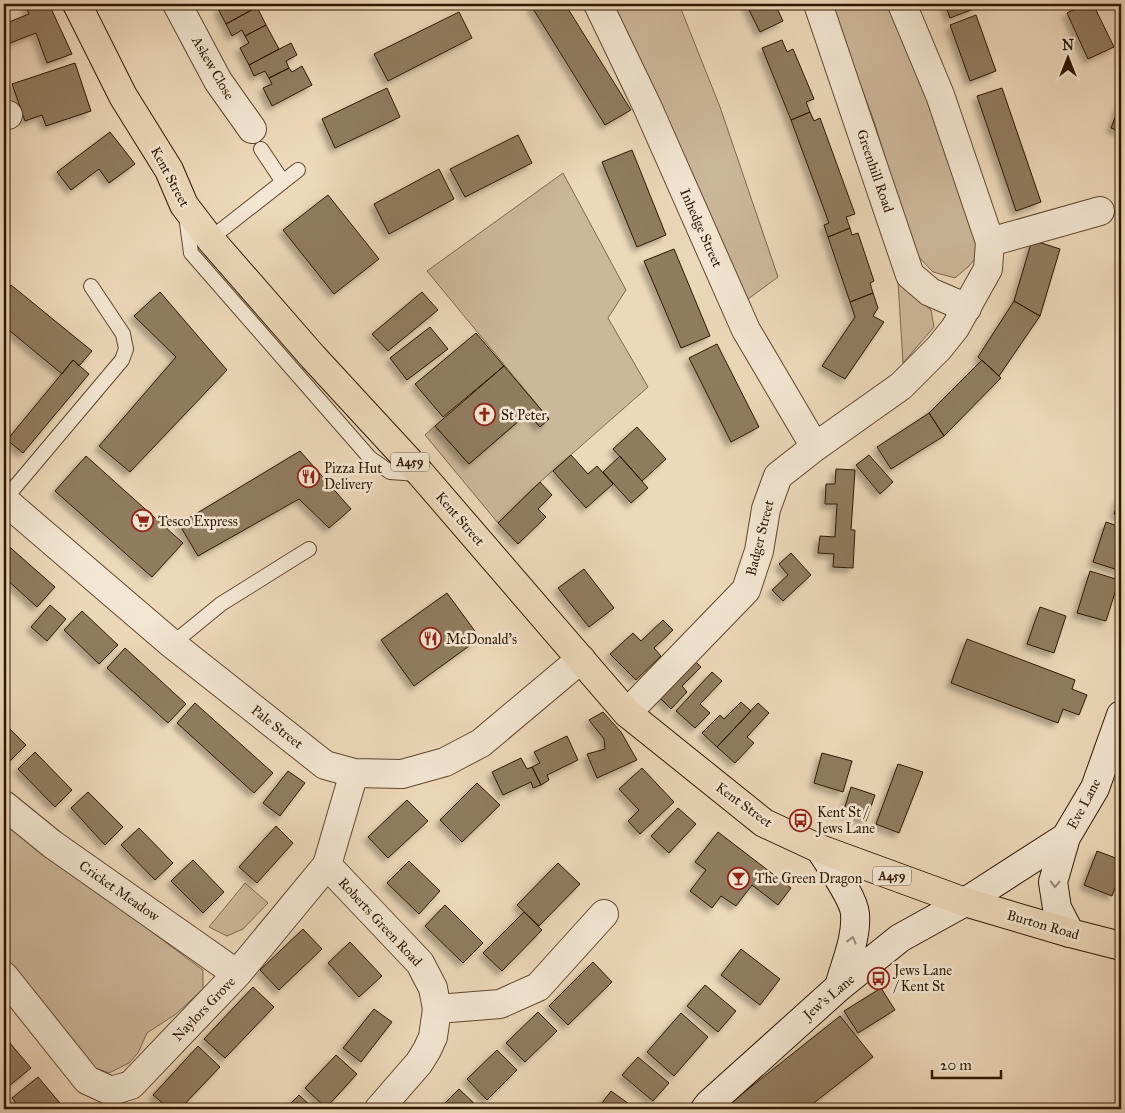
<svg xmlns="http://www.w3.org/2000/svg" width="1125" height="1113" viewBox="0 0 1125 1113" font-family="'IM FELL Great Primer',serif">
	<style>
		.green { fill: #cdb79a; stroke: #7e674d }
		.building { fill: #917b60; stroke: #2e1700; filter: url(#shadow) }
		.lines { fill: none; stroke-linecap: round; stroke-linejoin: round }
		.lane-casing { stroke: #5e472e; stroke-width: 16 }
		.street-casing { stroke: #5e472e; stroke-width: 30 }
		.secondary-casing { stroke: #2e1700; stroke-width: 30 }
		.primary-casing { stroke: #2e1700; stroke-width: 30 }
		.lane { stroke: #f3e6d2; stroke-width: 14 }
		.street { stroke: #f3e6d2; stroke-width: 28 }
		.secondary { stroke: #f3e6d2; stroke-width: 28 }
		.primary { stroke: #edd8b9; stroke-width: 28 }
		.oneway { stroke: #9a8974 }
		.labels { text-anchor: middle; dominant-baseline: central; stroke-width: 5; stroke-linejoin: round; paint-order: stroke }
		.shield { fill: #f3e6d2; stroke: #69553f; stroke-width: 1 }
		.shield-label { font-size: 12px; font-weight: bold; fill: #2e1700 }
		.street-label { font-size: 14px; fill: #2e1700; stroke: #f3e6d2 }
		.poi-label { font-size: 14px; fill: #2e1700; stroke: #f3e6d2; text-anchor: start }
	</style>
	<defs>
		<filter id="shadow"><feDropShadow dx="-4.5" dy="4.5" stdDeviation="2.5" flood-color="#0004"/></filter>
	</defs>
	<rect width="100%" height="100%" fill="#edd8b9"/>
	<filter id="stains"><feTurbulence type="fractalNoise" baseFrequency=".004" numOctaves="4"/><feColorMatrix values="0 0 0 0 .2 0 0 0 0 .09 0 0 0 0 .02 0 0 0 .5 -.17"/></filter>
	<radialGradient id="worn" r=".72"><stop offset=".6" stop-color="#630" stop-opacity="0"/><stop offset="1" stop-color="#630" stop-opacity=".3"/></radialGradient>
	<path class="green" d="M607 4H679L720 107 778 277 744 302Z
		M830 4H891L943 135 980 253 969 266 955 278 933 272 914 252 874 121Z
		M563 173 626 290 608 318 648 387 540 482 498 523 425 435 435 426 469 464 528 413 540 427 549 419 427 271Z
		M898 282 931 310 934 327 903 363Z
		M4 817 90 886 203 970V989L176 1014 147 1033 138 1053 129 1063 109 1073 90 1066 71 1038 46 1011 4 959Z
		M245 883 268 903 243 929 227 936 209 927Z"/>
	<path class="building" d="M25 4H49L72 54 47 63 36 33 5 45 4 24 29 14Z
		M226 4H256L257 7 226 24 218 9Z
		M530 4H565L631 110 605 125Z
		M746 4H775L783 21 760 32Z
		M945 4H974L976 8 950 18Z
		M1085 4H1093L1114 47 1088 59 1067 13Z
		M257 7 266 25 245 36 242 30 232 36 226 24Z
		M459 12 472 38 388 81 374 54Z
		M976 15 996 71 970 81 950 25Z
		M266 25 279 49 249 65 240 48 249 43 245 36Z
		M782 40 787 52 793 49 814 99 806 102 810 112 791 120 762 48Z
		M291 43 297 55 286 61 289 68 269 78 265 71 254 76 249 65Z
		M75 63 91 111 46 126 42 115 25 121 12 84Z
		M302 66 312 85 272 106 263 88 272 84 269 78 289 68 292 72Z
		M387 88 400 117 335 148 322 119Z
		M1002 88 1041 202 1016 211 977 96Z
		M1121 102V132L1111 128Z
		M810 112 814 121 820 118 855 214 846 217 850 228 828 237 824 225 829 223 791 120Z
		M110 132 135 164 109 183 99 169 71 190 57 172Z
		M518 135 532 163 465 197 450 169Z
		M632 150 666 235 637 247 602 162Z
		M439 169 454 199 389 234 374 204Z
		M328 195 379 259 334 294 283 230Z
		M850 228 852 235 858 233 874 281 870 283 873 293 850 302 828 237Z
		M1032 240 1060 249 1040 316 1014 301Z
		M674 249 710 336 681 348 644 261Z
		M11 285 92 351 79 366 73 360 62 374 4 326V294Z
		M160 292 227 370 130 472 99 446 176 357 134 316Z
		M422 292 438 310 388 351 372 334Z
		M873 293 878 308 873 316 884 322 845 379 822 366 855 317 850 302Z
		M1014 301 1040 316 999 376 978 357Z
		M430 327 448 349 407 380 390 358Z
		M476 333 504 366 443 417 415 384Z
		M717 344 759 427 731 442 689 358Z
		M73 360 89 374 23 453 7 440Z
		M982 360 1001 378 944 436 929 413Z
		M504 366 549 419 540 427 528 413 469 464 435 426Z
		M929 413 944 436 891 469 877 447Z
		M637 427 666 459 642 481 613 449Z
		M300 451 351 509 329 528 299 499 198 556 179 524Z
		M571 455 588 474 597 466 613 484 586 508 553 471Z
		M869 455 893 482 880 494 856 465Z
		M86 456 183 543 152 577 55 491Z
		M620 456 648 488 631 503 603 472Z
		M836 469 855 470 851 530H855L853 568 833 567 834 554 818 553 820 536 835 537 837 504H825L826 484H835Z
		M540 482 552 495 538 509 546 517 518 544 498 523Z
		M1121 494V517L1114 514Z
		M1106 522 1121 527V571L1093 562Z
		M4 542 55 587 37 607 4 577Z
		M791 553 811 575 783 601 772 590 788 575 779 564Z
		M584 569 614 608 589 627 558 588Z
		M1090 571 1119 580 1106 621 1077 613Z
		M447 593 480 638 414 686 381 640Z
		M50 605 66 619 47 641 31 627Z
		M1040 607 1066 616 1054 653 1027 644Z
		M82 611 118 645 99 664 64 630Z
		M663 620 673 630 654 648 661 656 636 680 610 654 633 633 641 641Z
		M967 639 1075 680 1072 689 1087 695 1079 715 1063 709 1058 723 951 683Z
		M125 648 186 704 168 723 107 668Z
		M693 659 701 667 682 686 687 692 671 709 657 695Z
		M712 672 722 681 700 704 710 713 695 728 676 711Z
		M741 702 751 711 717 747 702 733 720 715 724 719Z
		M195 703 273 773 254 793 177 723Z
		M758 703 769 713 747 737 754 743 735 763 717 747Z
		M603 712 621 732 637 760 597 778 587 754 605 749 604 739 589 720Z
		M4 723 26 745 8 763 4 758Z
		M567 736 578 760 547 775 549 780 541 785 532 767 540 763 534 752Z
		M35 752 72 790 55 807 18 769Z
		M822 753 852 761 843 792 814 783Z
		M521 758 527 769 532 767 541 785 533 788 531 782 503 795 492 772Z
		M898 764 923 772 899 833 876 824Z
		M642 768 674 802 640 834 628 821 639 810 619 789Z
		M288 771 305 783 280 816 263 803Z
		M477 783 500 805 462 842 440 820Z
		M851 787 875 795 866 821 843 813Z
		M88 792 123 827 105 845 71 808Z
		M407 800 428 821 388 858 368 837Z
		M678 808 696 824 669 853 651 836Z
		M276 826 293 843 257 883 239 867Z
		M139 828 173 863 155 880 121 845Z
		M718 832 791 888 778 905 752 885 736 906 721 896 712 908 690 891 706 870 695 862Z
		M1097 851 1121 860V872L1112 896 1084 885Z
		M193 860 224 892 203 913 171 881Z
		M409 861 440 891 419 914 387 883Z
		M558 863 580 884 539 926 517 905Z
		M445 905 483 943 463 963 425 926Z
		M524 912 542 930 502 971 483 953Z
		M303 929 322 949 279 990 260 970Z
		M350 942 382 976 359 997 328 963Z
		M741 949 780 979 760 1005 721 975Z
		M593 962 612 982 568 1025 549 1006Z
		M705 985 736 1011 718 1032 687 1006Z
		M253 987 274 1007 225 1058 204 1039Z
		M881 988 895 1010 858 1033 844 1011Z
		M374 1009 392 1022 361 1062 343 1048Z
		M538 1012 557 1031 525 1062 506 1043Z
		M681 1013 708 1037 674 1076 647 1052Z
		M840 1016 873 1057 806 1109H723Z
		M4 1036 31 1068 9 1086 4 1080Z
		M198 1046 220 1067 180 1109H170L153 1095Z
		M497 1050 517 1070 487 1100 467 1079Z
		M336 1055 357 1074 326 1108 305 1088Z
		M638 1057 669 1083 653 1101 622 1075Z
		M38 1077 65 1109H21L12 1098Z
		M459 1089 478 1107 476 1109H439Z
		M611 1091 636 1109H610L602 1103Z
		M299 1095 314 1109H285Z
		M147 1103 153 1109H140Z"/>
	<g class="lines">
		<defs>
			<path id="lane" d="M261 149 283 182
				M186 216 191 253 370 458 390 472 418 474
				M210 239 298 170
				M4 500 122 360 126 349 123 334 91 286
				M172 644 221 604 309 549"/>
			<path id="street" d="M177 4 218 81 252 129
				M598 4 647 106 746 330 815 447
				M818 4 910 275 930 292 967 308
				M902 4 940 95 990 242
				M4 116 8 115
				M4 500 172 644 325 765 354 773 402 774 445 762 481 743 581 659
				M627 713 746 590 759 551 766 509 778 476 815 447 901 386 939 348 955 328 988 269 990 242 1100 211
				M4 805 52 844 237 974
				M327 865 420 963 433 988 437 1009 433 1037 427 1050 419 1063 379 1109
				M4 976 87 1080 111 1091 131 1085 237 974 327 865 354 773
				M437 1009 500 1004 538 987 604 914"/>
			<path id="secondary" d="M1066 837 1053 882 1057 908 1070 933
				M820 849C829 864 854 898 855 914 857 938 845 964 839 987
				M705 1109 709 1104 839 987 900 938 965 902 1066 837 1095 788 1121 715"/>
			<path id="primary" d="M77 4 123 96 169 170 184 205 210 239 313 357 421 474 627 713 764 823 820 849 965 902 1070 933 1121 946"/>
		</defs>
		<use href="#lane" class="lane-casing"/>
		<use href="#street" class="street-casing"/>
		<use href="#secondary" class="secondary-casing"/>
		<use href="#primary" class="primary-casing"/>
		<use href="#lane" class="lane"/>
		<use href="#street" class="street"/>
		<use href="#secondary" class="secondary"/>
		<use href="#primary" class="primary"/>
	</g>
	<defs><path id="oneway-chevron" d="M-2-3.5L2.5 0L-2 3.5" fill="none" stroke-width="1.6" stroke-linecap="round" stroke-linejoin="round" transform="scale(1.25)"/></defs>
	<g class="oneway">
		<use href="#oneway-chevron" transform="translate(1055 884) rotate(92)"/>
		<use href="#oneway-chevron" transform="translate(852 940) rotate(-76)"/>
	</g>
	<defs>
		<symbol id="church-ring" viewBox="-11 -11 22 22"><circle r="9.5" fill="#f3e6d2" stroke="#8f2418" stroke-width="1.5"/><path d="M-1.2-6h2.4v3.5h3.3v2.4h-3.3V6h-2.4V-.1h-3.3v-2.4h3.3Z" fill="#8f2418"/></symbol>
		<symbol id="restaurant-ring" viewBox="-11 -11 22 22"><circle r="9.5" fill="#f3e6d2" stroke="#8f2418" stroke-width="1.5"/><path d="M-5-6h1v4h1v-4h1v4h1v-4h1v5L-1.5 .5V6h-2V.5L-5-1ZM5-6V6H3V1.5H1.5Q1.5-4 5-6Z" fill="#8f2418"/></symbol>
		<symbol id="supermarket-ring" viewBox="-11 -11 22 22"><circle r="9.5" fill="#f3e6d2" stroke="#8f2418" stroke-width="1.5"/><path d="M-6-5.5h2.5l.6 2H6L4.5 2H-2.5L-4.4-4H-6ZM-1.5 3.2a1.3 1.3 0 1 0 .1 0ZM3 3.2a1.3 1.3 0 1 0 .1 0Z" fill="#8f2418"/></symbol>
		<symbol id="bus-ring" viewBox="-11 -11 22 22"><circle r="9.5" fill="#f3e6d2" stroke="#8f2418" stroke-width="1.5"/><path d="M-5-6H5V4H4V6H2V4H-2V6H-4V4H-5ZM-3.5-4V0h7V-4ZM-3.5 1.2v1.5H-2V1.2ZM2 1.2v1.5H3.5V1.2Z" fill="#8f2418"/></symbol>
		<symbol id="bar-ring" viewBox="-11 -11 22 22"><circle r="9.5" fill="#f3e6d2" stroke="#8f2418" stroke-width="1.5"/><path d="M-6-5H6L.8 .8V4.5H3.5V6h-7V4.5H-.8V.8Z" fill="#8f2418"/></symbol>
	</defs>
	<g fill-rule="evenodd">
		<use href="#church-ring" x="472" y="402" width="25" height="25"/>
		<use href="#restaurant-ring" x="296" y="464" width="25" height="25"/>
		<use href="#supermarket-ring" x="130" y="508" width="25" height="25"/>
		<use href="#restaurant-ring" x="418" y="626" width="25" height="25"/>
		<use href="#bus-ring" x="788" y="808" width="25" height="25"/>
		<use href="#bar-ring" x="726" y="866" width="25" height="25"/>
		<use href="#bus-ring" x="866" y="966" width="25" height="25"/>
	</g>
	<g class="labels">
		<g class="shield">
			<rect x="391" y="452.5" width="38" height="19" rx="4"/>
			<rect x="873" y="866.5" width="38" height="19" rx="4"/>
		</g>
		<g class="shield-label">
			<text x="410" y="462">A459</text>
			<text x="892" y="876">A459</text>
		</g>
		<g class="street-label">
			<text transform="translate(213 68) rotate(60)">Askew Close</text>
			<text transform="translate(875 171) rotate(71)">Greenhill Road</text>
			<text transform="translate(170 177) rotate(62)">Kent Street</text>
			<text transform="translate(701 228) rotate(66)">Inhedge Street</text>
			<text transform="translate(460 519) rotate(49)">Kent Street</text>
			<text transform="translate(760 538) rotate(-76)">Badger Street</text>
			<text transform="translate(277 727) rotate(38)">Pale Street</text>
			<text transform="translate(1084 804) rotate(-62)">Eve Lane</text>
			<text transform="translate(744 805) rotate(36)">Kent Street</text>
			<text transform="translate(119 891) rotate(35)">Cricket Meadow</text>
			<text transform="translate(380 922) rotate(47)">Roberts Green Road</text>
			<text transform="translate(1043 925) rotate(16)">Burton Road</text>
			<text transform="translate(829 997) rotate(-40)">Jew's Lane</text>
			<text transform="translate(204 1009) rotate(-46)">Naylors Grove</text>
		</g>
		<g class="poi-label">
			<text x="501" y="415">St Peter</text>
			<text x="324" y="468">Pizza Hut<tspan x="324" dy="16">Delivery</tspan></text>
			<text x="158" y="521">Tesco Express</text>
			<text x="446" y="639">McDonald's</text>
			<text x="817" y="812">Kent St /<tspan x="817" dy="16">Jews Lane</tspan></text>
			<text x="755" y="878">The Green Dragon</text>
			<text x="894" y="970">Jews Lane<tspan x="894" dy="16">/ Kent St</tspan></text>
		</g>
	</g>
	<rect width="1125" height="1113" fill="none" stroke="#edd8b9" stroke-width="20"/>
	<rect x="5" y="5" width="1115" height="1103" fill="none" stroke="#2e1700" stroke-width="2.5"/>
	<rect x="10" y="10" width="1105" height="1093" fill="none" stroke="#2e1700"/>
	<g transform="translate(1068 58)" stroke="#f3e6d2" stroke-width="4" paint-order="stroke">
	<path d="M0-4L9 19L0 12L-9 19Z" fill="#2e1700"/>
	<text y="-8" font-size="14" font-weight="bold" text-anchor="middle" fill="#2e1700">N</text>
	</g>
	<path d="M932 1070v8h69v-8" fill="none" stroke="#2e1700" stroke-width="2.5"/>
	<text x="940" y="1070" font-size="15" fill="#2e1700" stroke="#f3e6d2" stroke-width="4" paint-order="stroke">20 m</text>
	<rect width="100%" height="100%" filter="url(#stains)"/>
	<rect width="100%" height="100%" fill="url(#worn)"/>
</svg>
